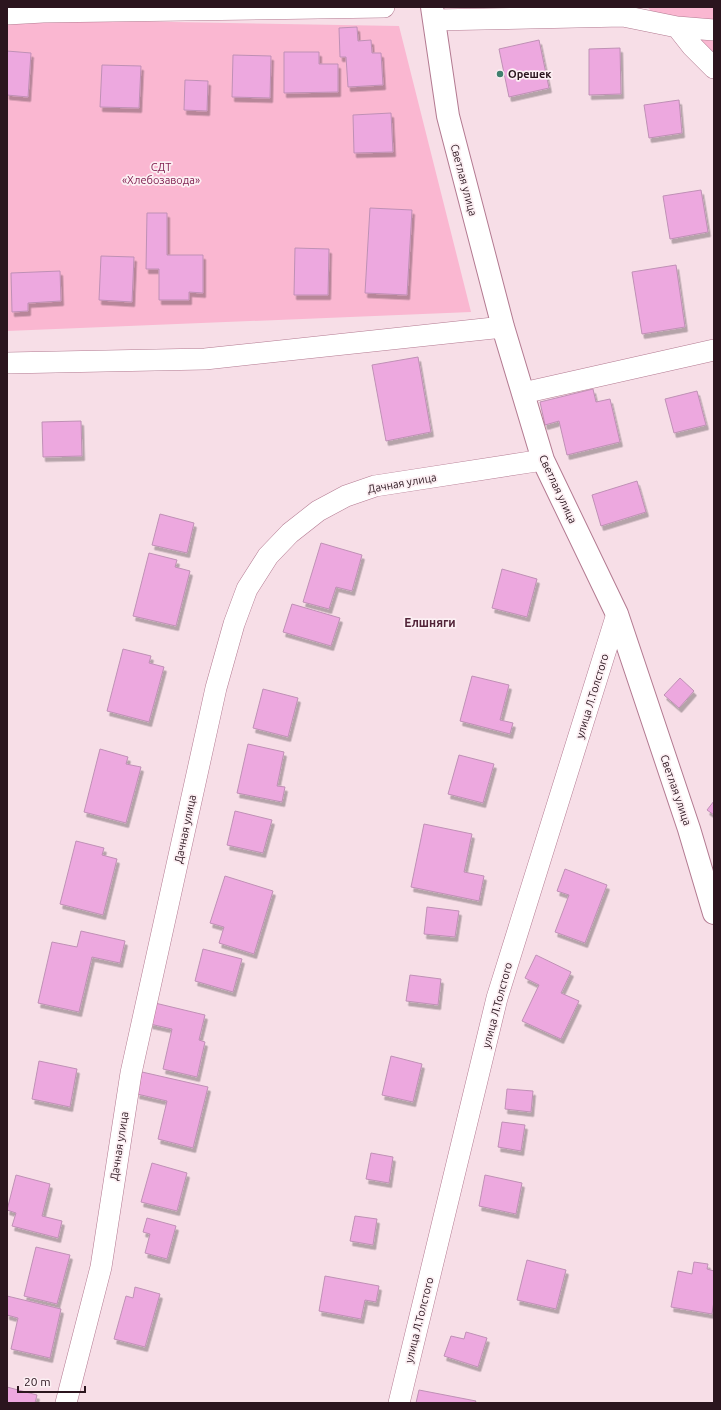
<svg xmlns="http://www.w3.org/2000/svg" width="721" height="1410" viewBox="0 0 721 1410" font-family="Ubuntu,sans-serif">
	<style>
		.green { fill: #fab7d1 }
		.building { fill: #eda8df; stroke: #bf90b5; filter: url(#shadow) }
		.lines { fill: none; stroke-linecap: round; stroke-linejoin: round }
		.street-casing { stroke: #b37a91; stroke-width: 22 }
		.secondary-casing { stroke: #b37a91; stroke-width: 24 }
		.street { stroke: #fff; stroke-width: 21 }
		.secondary { stroke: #fff; stroke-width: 22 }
		.poi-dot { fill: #40806f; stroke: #fceff3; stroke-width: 1.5 }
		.labels { text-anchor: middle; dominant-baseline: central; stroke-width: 3.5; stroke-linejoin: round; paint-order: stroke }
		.poi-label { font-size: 11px; font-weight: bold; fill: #2b151e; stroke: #fceff3; text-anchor: start }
		.park-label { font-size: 11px; fill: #802151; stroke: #fceff3 }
		.street-label { font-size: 11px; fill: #2b151e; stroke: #fceff3 }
		.neighbourhood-label { font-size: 12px; font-weight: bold; fill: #522338; stroke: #fceff3 }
	</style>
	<defs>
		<filter id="shadow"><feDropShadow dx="2.5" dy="4.5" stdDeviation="0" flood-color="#0004"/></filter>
	</defs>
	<rect width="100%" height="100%" fill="#f7dee7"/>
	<path class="green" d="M647 7H714V68Z
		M7 19 399 26 471 312 7 331Z"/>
	<path class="building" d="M357 27 358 41 371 40 372 53H381L383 85 348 87 346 57H340L339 28Z
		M539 40 549 88 509 97 499 49Z
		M620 48 621 94 589 95V49Z
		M7 51 31 53 28 97 7 95Z
		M284 52H319V64H338V92L284 93Z
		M233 55 271 56 270 98 232 97Z
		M102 65 141 66 139 108 100 107Z
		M185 80 208 81 207 111 184 110Z
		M679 100 682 133 649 138 644 105Z
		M391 113 393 152 354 153 353 115Z
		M701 190 708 232 670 239 663 196Z
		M370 208 412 210 407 295 365 293Z
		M147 213H167V255H203V293L189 292V300H159V269H146Z
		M295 248 329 249 328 295H294Z
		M101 256 134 257 132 302 99 300Z
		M676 265 685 327 642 334 632 272Z
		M60 271 61 301 28 303V311L12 312 11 273Z
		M418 357 431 432 386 441 372 365Z
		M593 389 596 402 610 399 620 442 567 455 559 421 545 425 540 402Z
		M697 391 706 425 674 433 665 399Z
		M81 421 82 456 43 457 42 422Z
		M637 481 646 512 601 526 592 495Z
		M160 514 194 523 187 553 152 545Z
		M321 543 362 555 352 591 336 587 329 609 303 602Z
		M149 553 177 560 175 567 190 571 176 626 133 616Z
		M502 569 537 579 527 617 492 608Z
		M292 604 340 618 331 646 283 632Z
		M123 649 151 656 149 663 164 667 149 722 107 711Z
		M472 676 509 685 500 720 513 723 510 734 460 721Z
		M680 678 694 691 679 708 664 695Z
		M263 689 298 698 288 737 253 728Z
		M248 744 284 752 277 786 285 787 282 802 237 793Z
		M100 749 128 757 126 764 141 767 126 823 84 812Z
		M459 755 494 764 483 803 448 794Z
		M714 801V815L707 810Z
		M235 811 272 820 263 853 227 845Z
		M424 824 472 834 464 872 484 876 479 901 411 887Z
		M76 841 104 848 102 855 117 859 103 915 60 904Z
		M565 869 607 885 585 943 555 932 569 895 557 891Z
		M225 876 273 891 254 954 219 943 224 927 210 923Z
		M427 907 459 911 455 937 424 934Z
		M81 931 125 941 120 963 92 957 79 1012 38 1003 52 942 77 947Z
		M203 949 242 959 233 992 195 981Z
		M536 955 571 972 561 993 579 1001 561 1039 522 1021 539 985 525 978Z
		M410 975 441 979 438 1005 406 1001Z
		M155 1003 205 1015 199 1040 205 1042 197 1077 163 1069 172 1029 150 1024Z
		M391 1056 422 1064 413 1102 382 1095Z
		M39 1061 77 1069 70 1107 32 1099Z
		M142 1072 208 1087 193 1148 158 1139 167 1101 137 1094Z
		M507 1089 533 1091 531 1112 505 1109Z
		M502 1122 525 1125 521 1151 498 1147Z
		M371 1153 393 1157 389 1183 366 1179Z
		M152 1163 187 1173 177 1211 141 1202Z
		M16 1175 50 1184 42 1216 62 1221 58 1238 12 1226 16 1213 7 1210Z
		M485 1175 522 1183 516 1214 479 1206Z
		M355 1216 377 1219 373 1245 350 1241Z
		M147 1218 176 1226 167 1259 145 1253 150 1234 143 1232Z
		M36 1247 70 1255 57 1304 24 1296Z
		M527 1260 566 1270 556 1309 517 1300Z
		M694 1262 708 1264 707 1269 714 1271V1301L712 1314 671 1307 678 1271 692 1274Z
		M325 1276 379 1286 376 1302 365 1300 361 1319 319 1311Z
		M135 1287 160 1294 145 1347 114 1339 126 1296 133 1298Z
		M7 1296 61 1309 50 1358 11 1349 18 1318 7 1315Z
		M466 1332 487 1338 478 1367 444 1356 451 1336 464 1339Z
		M7 1387 37 1395 35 1403H7Z
		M419 1390 476 1401 475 1403H416Z"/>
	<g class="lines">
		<defs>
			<path id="street" d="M7 14 43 12 384 7
				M434 20 623 16 677 27 692 46 714 68
				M677 27 714 30
				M7 363 205 359 503 327
				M523 393 714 350
				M66 1403 101 1267 131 1073 216 688 234 624 247 589 268 556 290 533 318 511 346 496 375 486 543 460
				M399 1403 497 998 617 614"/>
			<path id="secondary" d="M432 7 448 116 503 327 543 460 617 614 689 829 714 913"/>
		</defs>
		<use href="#street" class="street-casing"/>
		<use href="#secondary" class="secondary-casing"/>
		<use href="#street" class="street"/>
		<use href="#secondary" class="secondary"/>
	</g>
	<circle class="poi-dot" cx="500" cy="74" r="4"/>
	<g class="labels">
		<g class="poi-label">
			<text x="508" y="74">Орешек</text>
		</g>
		<g class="park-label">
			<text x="161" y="167">СДТ<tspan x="161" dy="13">«Хлебозавода»</tspan></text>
		</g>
		<g class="street-label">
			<text transform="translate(464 180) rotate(75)">Светлая улица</text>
			<text transform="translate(402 483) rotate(-10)">Дачная улица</text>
			<text transform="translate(558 489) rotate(65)">Светлая улица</text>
			<text transform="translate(592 696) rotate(-73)">улица Л.Толстого</text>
			<text transform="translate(676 790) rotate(71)">Светлая улица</text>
			<text transform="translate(185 829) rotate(-78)">Дачная улица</text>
			<text transform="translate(497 1005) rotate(-75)">улица Л.Толстого</text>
			<text transform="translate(119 1146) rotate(-81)">Дачная улица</text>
			<text transform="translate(419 1320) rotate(-76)">улица Л.Толстого</text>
		</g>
		<g class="neighbourhood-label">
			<text x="430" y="622">Елшняги</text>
		</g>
	</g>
	<rect width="721" height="1410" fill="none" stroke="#2b151e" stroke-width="16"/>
	<path d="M18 1386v6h67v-6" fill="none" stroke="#2b151e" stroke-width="2"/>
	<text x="24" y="1386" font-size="12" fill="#2b151e" stroke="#fceff3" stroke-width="3" paint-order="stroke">20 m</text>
</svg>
